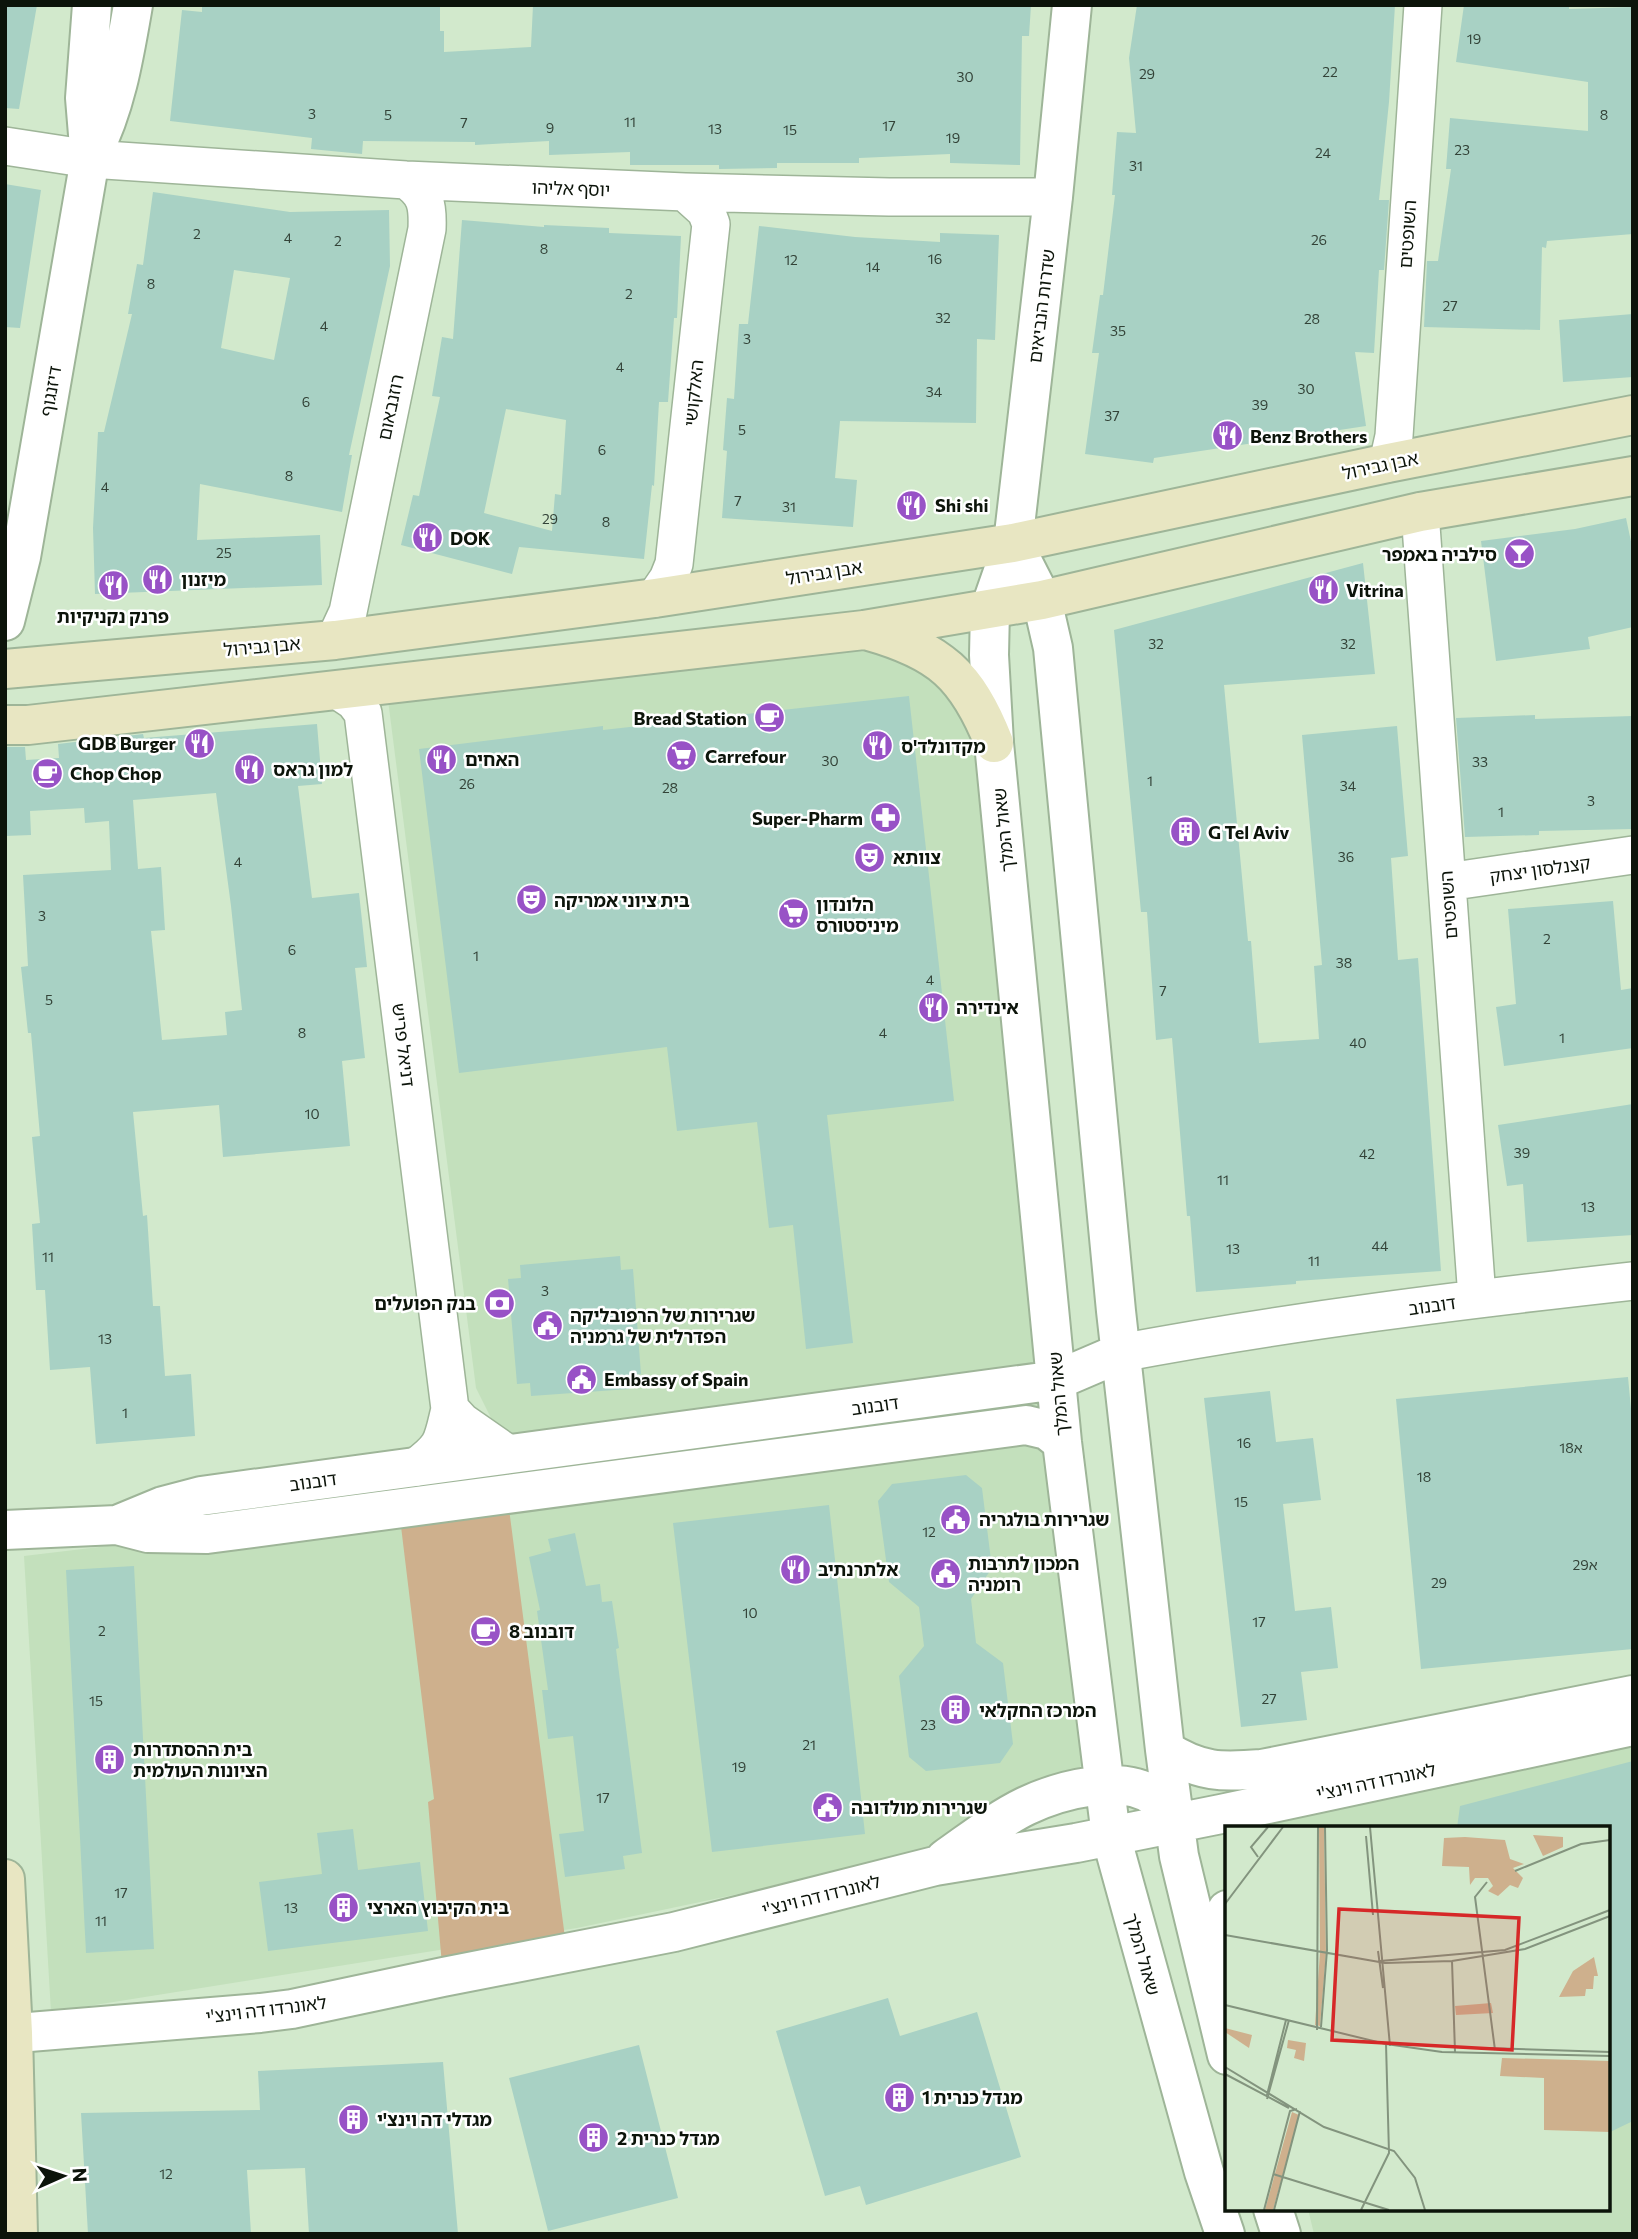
<svg xmlns="http://www.w3.org/2000/svg" width="1638" height="2239" viewBox="0 0 1638 2239" font-family="Commissioner,'Noto Sans Hebrew',sans-serif">
	<style>
		.built { fill: #c3e0bc }
		.green { fill: #ceb08d }
		.building { fill: #a8d1c4; fill-rule: evenodd }
		.lines { fill: none; stroke-linecap: round; stroke-linejoin: round }
		.minor-casing { stroke: #9eb598; stroke-width: 40 }
		.tertiary-casing { stroke: #9eb598; stroke-width: 42 }
		.secondary-casing { stroke: #9eb598; stroke-width: 42 }
		.minor { stroke: #fff; stroke-width: 37 }
		.tertiary { stroke: #fff; stroke-width: 38 }
		.secondary { stroke: #e8e6c2; stroke-width: 38 }
		.labels { text-anchor: middle; dominant-baseline: central; stroke-width: 5; stroke-linejoin: round; paint-order: stroke }
		.number-label { font-size: 14px; fill: #334338 }
		.street-label { font-size: 18px; fill: #0c140a; stroke: #fff }
		.poi-label { font-size: 18px; font-weight: bold; fill: #0c140a; stroke: #fff; text-anchor: start }
		.inset-road { fill: none; stroke: #83947e; stroke-width: 2 }
		.view { fill: #d62828; fill-opacity: 0.15; stroke: #d62828; stroke-width: 3.5 }
		.inset-edge { fill: none; stroke: #0c140a; stroke-width: 3.5 }
	</style>
	<rect width="100%" height="100%" fill="#d2e9cc"/>
	<path class="built" d="M879 647 932 670 971 722 1035 1350 1083 1765 931 1853 577 1928 51 2012 24 1556 502 1499 491 1418 476 1388 388 700Z
		M1633 1742V2234H1314L1308 2209H1608V1828H1256Z"/>
	<path class="green" d="M508 1501 567 1953 443 1977 428 1802 434 1799 400 1518Z"/>
	<path class="building" d="M5 5H37L19 109 5 108Z
		M202 5H440V31H444V52L531 47 533 5H1031L1029 36H1022L1020 165 950 163V154L859 158V163H777V168L719 169V165H630V152L549 155V141L475 145V142L363 141 362 154 311 149 312 138 170 121 182 10 202 12Z
		M1137 5H1395L1389 102 1379 200H1389L1384 270H1379L1374 353 1355 352 1366 426 1154 458 1153 463 1085 454 1099 353H1092L1100 295H1103L1115 195H1112L1117 132 1136 133 1129 58Z
		M1464 5H1569V9L1633 7V234L1547 241 1546 248 1542 247 1540 330 1424 327 1427 261H1438L1451 169H1446L1450 118 1588 131V82L1456 62Z
		M5 184 41 190 20 328 5 327Z
		M153 192 290 212 389 210 390 266 349 455H352L342 512 200 484 197 540 320 535 322 585 95 594 93 528 98 432H104L132 314H128L137 264 143 265ZM234 270 290 278 274 360 221 348Z
		M462 220 544 227V225L609 228V233L681 236 677 318H674L668 402H659L654 486 652 485 644 559 519 547 512 574 401 545 413 495 419 496 440 397 432 396 442 337 453 339ZM506 409 566 420 561 495 555 494 552 531 484 513Z
		M759 226 855 237 940 242V233L999 235 995 340 977 339 976 423 840 421 835 478 857 480 853 527 722 518 727 451 723 450 727 398 734 399 739 324H748Z
		M1633 314V377L1563 382 1559 320Z
		M1626 518 1633 551V627L1588 637 1590 649 1496 661 1481 541 1575 529Z
		M1363 563 1375 674 1224 685 1248 941H1251L1259 1043 1319 1039 1314 966 1322 965 1302 735 1397 726 1408 856 1391 858 1398 960 1418 958 1441 1271 1296 1281V1284L1196 1292 1190 1216H1187L1172 1038 1156 1040 1147 912H1141L1114 630Z
		M909 696 954 1101 827 1115 853 1343 806 1349 793 1225 769 1228 757 1122 677 1131 667 1047 459 1073 419 749 603 726V730Z
		M1535 715V719L1633 716V829L1539 831V835L1465 837 1456 718Z
		M317 724 322 784 298 786 312 898 359 893 367 967 355 968 365 1058 342 1061 350 1146 223 1157 219 1105 133 1112 143 1216 147 1215 153 1306H160L165 1376 191 1374 195 1436 96 1444 90 1367 50 1370 45 1290H36L32 1224 40 1223 32 1137 40 1136 31 1033H28L21 967 28 966 23 875 111 870 109 821 85 823 84 808 30 811 31 835 5 836V747H25L26 760 59 758 58 744 143 734 144 738ZM216 793 231 906 242 1010 225 1012 227 1035 162 1040 151 931 165 930 161 867 138 869 133 800Z
		M1613 901 1621 990 1633 988V1048L1504 1066 1496 1007 1516 1004 1508 909Z
		M1633 1104V1235L1527 1242 1523 1184 1507 1186 1498 1125Z
		M620 1256 621 1270 633 1269 641 1374 629 1376V1389L531 1396 530 1383 517 1384 508 1279 521 1278 520 1265Z
		M1628 1377 1633 1430V1649L1421 1669 1396 1399Z
		M1270 1391 1276 1442 1313 1438 1321 1500 1283 1504 1295 1611 1331 1607 1338 1668 1301 1672 1307 1720 1241 1727 1204 1398Z
		M966 1475 982 1488 992 1568 971 1599 976 1643 1003 1663 1013 1744 1000 1763 926 1771 909 1757 899 1676 924 1646 919 1607 889 1582 878 1501 892 1484Z
		M829 1505 865 1834 712 1852 673 1523Z
		M575 1533 586 1586 600 1584 602 1602 612 1601 619 1648 616 1649 642 1853 623 1856 625 1869 565 1877 559 1834 584 1831 573 1736 548 1739 542 1690H548L537 1611 540 1610 529 1557 551 1551 548 1539Z
		M134 1566 154 1949 86 1953 66 1570Z
		M1633 1761V2121L1608 2133V1828H1457L1460 1806Z
		M353 1829 358 1870 420 1862 428 1931 268 1951 259 1882 322 1874 317 1833Z
		M888 1998 900 2036 977 2012 1021 2157 866 2205 860 2186 825 2196 776 2031Z
		M639 2045 678 2198 548 2231 509 2078Z
		M443 2062 458 2234H309L305 2168 247 2170 251 2234H88L81 2113 260 2110 258 2071Z"/>
	<g class="lines">
		<defs>
			<path id="minor" d="M5 146 90 159 406 180 685 192 889 197H1053
				M1388 463 1394 436 1423 5
				M1420 512 1477 1298
				M655 598 668 579 674 564 711 224 706 211 685 192
				M335 640 348 612 427 229C428 205 426 193 406 180
				M339 691 354 701 363 713 450 1409C442 1442 444 1446 416 1467
				M1447 882 1633 855
				M1120 1353C1290 1321 1462 1300 1633 1281
				M450 1409 462 1422 508 1454"/>
			<path id="tertiary" d="M1072 5 1053 197 1013 543 990 609 989 655 994 743 1062 1442 1111 1836 1204 2172 1225 2234
				M92 154C116 107 124 57 133 5
				M1013 543 1042 600 1053 648 1116 1311 1165 1750 1179 1856 1227 2055
				M5 621 21 557 90 159 85 98 92 5
				M117 1525 163 1506 201 1496 1057 1380 1120 1353
				M5 1530 117 1525 148 1533 207 1534 1026 1425 1047 1430 1062 1442
				M1165 1750C1201 1773 1221 1772 1262 1769L1633 1695
				M945 1859C971 1841 997 1820 1026 1806 1060 1790 1122 1773 1155 1797 1164 1803 1168 1813 1174 1823
				M1221 1976C1219 1954 1221 1931 1227 1910
				M5 2034 260 2013 292 2009 443 1977 674 1932 935 1866 1076 1843 1221 1814 1633 1726
				M1273 2209 1281 2234"/>
			<path id="secondary" d="M869 631C940 651 967 675 994 743
				M5 669 335 640 655 598 1013 543 1388 463 1633 415
				M5 725H28L864 630 1042 600 1420 512 1633 476
				M5 1879 13 2033 18 2234"/>
		</defs>
		<use href="#minor" class="minor-casing"/>
		<use href="#tertiary" class="tertiary-casing"/>
		<use href="#secondary" class="secondary-casing"/>
		<use href="#minor" class="minor"/>
		<use href="#tertiary" class="tertiary"/>
		<use href="#secondary" class="secondary"/>
	</g>
	<defs>
		<symbol id="restaurant-disc" viewBox="-11 -11 22 22"><circle r="9.5" fill="#9852c6" stroke="#fff"/><path d="M-5-6h1v4h1v-4h1v4h1v-4h1v5L-1.5 .5V6h-2V.5L-5-1ZM5-6V6H3V1.5H1.5Q1.5-4 5-6Z" fill="#fff"/></symbol>
		<symbol id="bar-disc" viewBox="-11 -11 22 22"><circle r="9.5" fill="#9852c6" stroke="#fff"/><path d="M-6-5H6L.8 .8V4.5H3.5V6h-7V4.5H-.8V.8Z" fill="#fff"/></symbol>
		<symbol id="cafe-disc" viewBox="-11 -11 22 22"><circle r="9.5" fill="#9852c6" stroke="#fff"/><path d="M-5.5-4.5H6V0H3Q3 3.5 0 3.5H-2.5Q-5.5 3.5-5.5 0ZM3-3.2v2h1.7v-2ZM-6 4.5H4V6H-6Z" fill="#fff"/></symbol>
		<symbol id="supermarket-disc" viewBox="-11 -11 22 22"><circle r="9.5" fill="#9852c6" stroke="#fff"/><path d="M-6-5.5h2.5l.6 2H6L4.5 2H-2.5L-4.4-4H-6ZM-1.5 3.2a1.3 1.3 0 1 0 .1 0ZM3 3.2a1.3 1.3 0 1 0 .1 0Z" fill="#fff"/></symbol>
		<symbol id="pharmacy-disc" viewBox="-11 -11 22 22"><circle r="9.5" fill="#9852c6" stroke="#fff"/><path d="M-2-6h4v4h4v4h-4v4h-4v-4h-4v-4h4Z" fill="#fff"/></symbol>
		<symbol id="building-disc" viewBox="-11 -11 22 22"><circle r="9.5" fill="#9852c6" stroke="#fff"/><path d="M-4-6H4V6H1V3H-1V6H-4ZM-2.5-4.3h1.7v1.8h-1.7ZM.8-4.3h1.7v1.8H.8ZM-2.5-1h1.7V.8h-1.7ZM.8-1h1.7V.8H.8Z" fill="#fff"/></symbol>
		<symbol id="theatre-disc" viewBox="-11 -11 22 22"><circle r="9.5" fill="#9852c6" stroke="#fff"/><path d="M-5-5.5Q0-4 5-5.5V0Q5 5 0 6Q-5 5-5 0ZM-3.3-2.5H-1v1.5H-3.3ZM1-2.5H3.3v1.5H1ZM-2.8 1Q0 5.5 2.8 1Z" fill="#fff"/></symbol>
		<symbol id="bank-disc" viewBox="-11 -11 22 22"><circle r="9.5" fill="#9852c6" stroke="#fff"/><path d="M-6-4H6V4H-6ZM0-2.3a2.3 2.3 0 1 0 0 4.6a2.3 2.3 0 1 0 0-4.6Z" fill="#fff"/></symbol>
		<symbol id="civic-disc" viewBox="-11 -11 22 22"><circle r="9.5" fill="#9852c6" stroke="#fff"/><path d="M-.6-6.5H3V-4.5H.6V-3L4-1V1h2V6H-6V1h2V-1L-.6-3ZM-1.2 2.5V6h2.4V2.5Z" fill="#fff"/></symbol>
	</defs>
	<g fill-rule="evenodd">
		<use href="#restaurant-disc" x="1210" y="418" width="35" height="35"/>
		<use href="#restaurant-disc" x="894" y="488" width="35" height="35"/>
		<use href="#restaurant-disc" x="410" y="520" width="35" height="35"/>
		<use href="#bar-disc" x="1502" y="536" width="35" height="35"/>
		<use href="#restaurant-disc" x="140" y="562" width="35" height="35"/>
		<use href="#restaurant-disc" x="96" y="568" width="35" height="35"/>
		<use href="#restaurant-disc" x="1306" y="572" width="35" height="35"/>
		<use href="#cafe-disc" x="752" y="700" width="35" height="35"/>
		<use href="#restaurant-disc" x="182" y="726" width="35" height="35"/>
		<use href="#restaurant-disc" x="860" y="728" width="35" height="35"/>
		<use href="#supermarket-disc" x="664" y="738" width="35" height="35"/>
		<use href="#restaurant-disc" x="424" y="742" width="35" height="35"/>
		<use href="#restaurant-disc" x="232" y="752" width="35" height="35"/>
		<use href="#cafe-disc" x="30" y="756" width="35" height="35"/>
		<use href="#pharmacy-disc" x="868" y="800" width="35" height="35"/>
		<use href="#building-disc" x="1168" y="814" width="35" height="35"/>
		<use href="#theatre-disc" x="852" y="840" width="35" height="35"/>
		<use href="#theatre-disc" x="514" y="882" width="35" height="35"/>
		<use href="#supermarket-disc" x="776" y="896" width="35" height="35"/>
		<use href="#restaurant-disc" x="916" y="990" width="35" height="35"/>
		<use href="#bank-disc" x="482" y="1286" width="35" height="35"/>
		<use href="#civic-disc" x="530" y="1308" width="35" height="35"/>
		<use href="#civic-disc" x="564" y="1362" width="35" height="35"/>
		<use href="#civic-disc" x="938" y="1502" width="35" height="35"/>
		<use href="#restaurant-disc" x="778" y="1552" width="35" height="35"/>
		<use href="#civic-disc" x="928" y="1556" width="35" height="35"/>
		<use href="#cafe-disc" x="468" y="1614" width="35" height="35"/>
		<use href="#building-disc" x="938" y="1692" width="35" height="35"/>
		<use href="#building-disc" x="92" y="1742" width="35" height="35"/>
		<use href="#civic-disc" x="810" y="1790" width="35" height="35"/>
		<use href="#building-disc" x="326" y="1890" width="35" height="35"/>
		<use href="#building-disc" x="882" y="2080" width="35" height="35"/>
		<use href="#building-disc" x="336" y="2102" width="35" height="35"/>
		<use href="#building-disc" x="576" y="2120" width="35" height="35"/>
	</g>
	<g class="labels">
		<g class="number-label">
			<text x="1474" y="38">19</text>
			<text x="1330" y="71">22</text>
			<text x="1147" y="73">29</text>
			<text x="965" y="76">30</text>
			<text x="312" y="113">3</text>
			<text x="388" y="114">5</text>
			<text x="1604" y="114">8</text>
			<text x="630" y="121">11</text>
			<text x="464" y="122">7</text>
			<text x="889" y="125">17</text>
			<text x="550" y="127">9</text>
			<text x="715" y="128">13</text>
			<text x="790" y="129">15</text>
			<text x="953" y="137">19</text>
			<text x="1462" y="149">23</text>
			<text x="1323" y="152">24</text>
			<text x="1136" y="165">31</text>
			<text x="197" y="233">2</text>
			<text x="288" y="237">4</text>
			<text x="1319" y="239">26</text>
			<text x="338" y="240">2</text>
			<text x="544" y="248">8</text>
			<text x="935" y="258">16</text>
			<text x="791" y="259">12</text>
			<text x="873" y="266">14</text>
			<text x="151" y="283">8</text>
			<text x="629" y="293">2</text>
			<text x="1450" y="305">27</text>
			<text x="943" y="317">32</text>
			<text x="1312" y="318">28</text>
			<text x="324" y="325">4</text>
			<text x="1118" y="330">35</text>
			<text x="747" y="338">3</text>
			<text x="620" y="366">4</text>
			<text x="1306" y="388">30</text>
			<text x="934" y="391">34</text>
			<text x="306" y="401">6</text>
			<text x="1260" y="404">39</text>
			<text x="1112" y="415">37</text>
			<text x="742" y="429">5</text>
			<text x="602" y="449">6</text>
			<text x="289" y="475">8</text>
			<text x="105" y="486">4</text>
			<text x="738" y="500">7</text>
			<text x="789" y="506">31</text>
			<text x="550" y="518">29</text>
			<text x="606" y="521">8</text>
			<text x="224" y="552">25</text>
			<text x="1156" y="643">32</text>
			<text x="1348" y="643">32</text>
			<text x="830" y="760">30</text>
			<text x="1480" y="761">33</text>
			<text x="1150" y="780">1</text>
			<text x="467" y="783">26</text>
			<text x="1348" y="785">34</text>
			<text x="670" y="787">28</text>
			<text x="1591" y="800">3</text>
			<text x="1501" y="811">1</text>
			<text x="1346" y="856">36</text>
			<text x="238" y="861">4</text>
			<text x="42" y="915">3</text>
			<text x="1547" y="938">2</text>
			<text x="292" y="949">6</text>
			<text x="476" y="955">1</text>
			<text x="1344" y="962">38</text>
			<text x="930" y="979">4</text>
			<text x="1163" y="990">7</text>
			<text x="49" y="999">5</text>
			<text x="302" y="1032">8</text>
			<text x="883" y="1032">4</text>
			<text x="1562" y="1037">1</text>
			<text x="1358" y="1042">40</text>
			<text x="312" y="1113">10</text>
			<text x="1522" y="1152">39</text>
			<text x="1367" y="1153">42</text>
			<text x="1223" y="1179">11</text>
			<text x="1588" y="1206">13</text>
			<text x="1380" y="1245">44</text>
			<text x="1233" y="1248">13</text>
			<text x="48" y="1256">11</text>
			<text x="1314" y="1260">11</text>
			<text x="545" y="1290">3</text>
			<text x="105" y="1338">13</text>
			<text x="125" y="1412">1</text>
			<text x="1244" y="1442">16</text>
			<text x="1571" y="1447">18א</text>
			<text x="1424" y="1476">18</text>
			<text x="1241" y="1501">15</text>
			<text x="929" y="1531">12</text>
			<text x="1585" y="1564">29א</text>
			<text x="1439" y="1582">29</text>
			<text x="750" y="1612">10</text>
			<text x="1259" y="1621">17</text>
			<text x="102" y="1630">2</text>
			<text x="1269" y="1698">27</text>
			<text x="96" y="1700">15</text>
			<text x="928" y="1724">23</text>
			<text x="809" y="1744">21</text>
			<text x="739" y="1766">19</text>
			<text x="603" y="1797">17</text>
			<text x="121" y="1892">17</text>
			<text x="291" y="1907">13</text>
			<text x="101" y="1920">11</text>
			<text x="166" y="2173">12</text>
		</g>
		<g class="street-label">
			<text transform="translate(571 188) rotate(2)">יוסף אליהו</text>
			<text transform="translate(1407 234) rotate(-86)">השופטים</text>
			<text transform="translate(1041 306) rotate(-83)">שדרות הנביאים</text>
			<text transform="translate(50 391) rotate(-80)">דיזנגוף</text>
			<text transform="translate(693 393) rotate(-84)">האלקושי</text>
			<text transform="translate(390 407) rotate(-78)">רוזנבאום</text>
			<text transform="translate(1380 465) rotate(-12)">אבן גבירול</text>
			<text transform="translate(824 572) rotate(-9)">אבן גבירול</text>
			<text transform="translate(262 646) rotate(-5)">אבן גבירול</text>
			<text transform="translate(1003 830) rotate(-96)">שאול המלך</text>
			<text transform="translate(1540 869) rotate(-8)">קצנלסון יצחק</text>
			<text transform="translate(1448 905) rotate(-94)">השופטים</text>
			<text transform="translate(404 1045) rotate(83)">דניאל פריש</text>
			<text transform="translate(1432 1305) rotate(-8)">דובנוב</text>
			<text transform="translate(1058 1394) rotate(-95)">שאול המלך</text>
			<text transform="translate(875 1405) rotate(-8)">דובנוב</text>
			<text transform="translate(313 1481) rotate(-8)">דובנוב</text>
			<text transform="translate(1376 1781) rotate(-12)">לאונרדו דה וינצ'י</text>
			<text transform="translate(821 1895) rotate(-14)">לאונרדו דה וינצ'י</text>
			<text transform="translate(1143 1954) rotate(74)">שאול המלך</text>
			<text transform="translate(266 2009) rotate(-7)">לאונרדו דה וינצ'י</text>
		</g>
		<g class="poi-label">
			<text x="1250" y="436">Benz Brothers</text>
			<text x="935" y="505">Shi shi</text>
			<text x="450" y="538">DOK</text>
			<text x="1497" y="554" text-anchor="end">סילביה באמפר</text>
			<text x="181" y="579">מיזנון</text>
			<text x="1346" y="590">Vitrina</text>
			<text x="113" y="616" text-anchor="middle">פרנק נקניקיות</text>
			<text x="747" y="718" text-anchor="end">Bread Station</text>
			<text x="176" y="743" text-anchor="end">GDB Burger</text>
			<text x="901" y="746">מקדונלד'ס</text>
			<text x="705" y="756">Carrefour</text>
			<text x="465" y="759">האחים</text>
			<text x="273" y="769">למון גראס</text>
			<text x="70" y="773">Chop Chop</text>
			<text x="863" y="818" text-anchor="end">Super-Pharm</text>
			<text x="1208" y="832">G Tel Aviv</text>
			<text x="893" y="857">צוותא</text>
			<text x="554" y="900">בית ציוני אמריקה</text>
			<text x="816" y="904">הלונדון<tspan x="816" dy="21">מיניסטורס</tspan></text>
			<text x="956" y="1007">אינדירה</text>
			<text x="476" y="1303" text-anchor="end">בנק הפועלים</text>
			<text x="570" y="1315">שגרירות של הרפובליקה<tspan x="570" dy="21">הפדרלית של גרמניה</tspan></text>
			<text x="604" y="1379">Embassy of Spain</text>
			<text x="979" y="1519">שגרירות בולגריה</text>
			<text x="968" y="1563">המכון לתרבות<tspan x="968" dy="21">רומניה</tspan></text>
			<text x="818" y="1569">אלתרנתיב</text>
			<text x="509" y="1631">דובנוב 8</text>
			<text x="979" y="1710">המרכז החקלאי</text>
			<text x="133" y="1749">בית ההסתדרות<tspan x="133" dy="21">הציונות העולמית</tspan></text>
			<text x="851" y="1807">שגרירות מולדובה</text>
			<text x="367" y="1907">בית הקיבוץ הארצי</text>
			<text x="922" y="2097">מגדל כנרית 1</text>
			<text x="377" y="2119">מגדלי דה וינצ'י</text>
			<text x="617" y="2138">מגדל כנרית 2</text>
		</g>
	</g>
	<g transform="translate(1225 1826)">
		<rect width="385" height="385" fill="#d2e9cc"/>
		<path d="M94 1H99L101 128 95 200 90 199 95 126ZM308 9 338 11V21L318 30ZM240 11 280 14 285 33 299 38 288 42 298 52 293 62 285 59 273 70 263 65 268 60 263 52H250L245 59 244 41 217 40 219 12ZM369 131 373 150H369L368 163H361L360 170 334 171 348 145ZM266 177 268 187 231 189 230 180ZM0 202 27 209 24 222 0 206ZM63 214 81 217 79 235 69 232 71 224 62 222ZM277 232 385 235V306L319 304V252L275 250ZM67 286 74 289 48 384H40Z" fill="#ceb08d"/>
		<path class="inset-road" d="M145 1 165 220M141 10 148 89M33 31 26 21 43 1M290 45 356 18 385 14M262 56 250 71 270 224M0 78 58 1M0 109 160 137 227 135 300 123 385 90M153 125 158 162M155 135 280 124 385 84M227 135 230 226M0 179 161 218 164 327 136 384M96 201 102 124 100 1M92 204 93 1M161 218 217 226 385 230M263 222 385 226M0 241 99 301 169 325 190 352 200 384M0 248 64 282M42 269 61 194M42 273 64 194M48 348 164 384M39 384 65 285 72 283M49 384 75 285"/>
		<path class="view" d="M114 83 294 92 287 224 107 214Z"/>
		<rect width="385" height="385" class="inset-edge"/>
	</g>
	<rect width="1638" height="2239" fill="none" stroke="#0c140a" stroke-width="14"/>
	<g transform="translate(63 2176) rotate(87)" stroke="#ffffff" stroke-width="5" paint-order="stroke">
	<path d="M0-5L12 26L0 18L-12 26Z" fill="#0c140a"/>
	<text y="-10" font-size="19" font-weight="bold" text-anchor="middle" fill="#0c140a">N</text>
	</g>
</svg>
